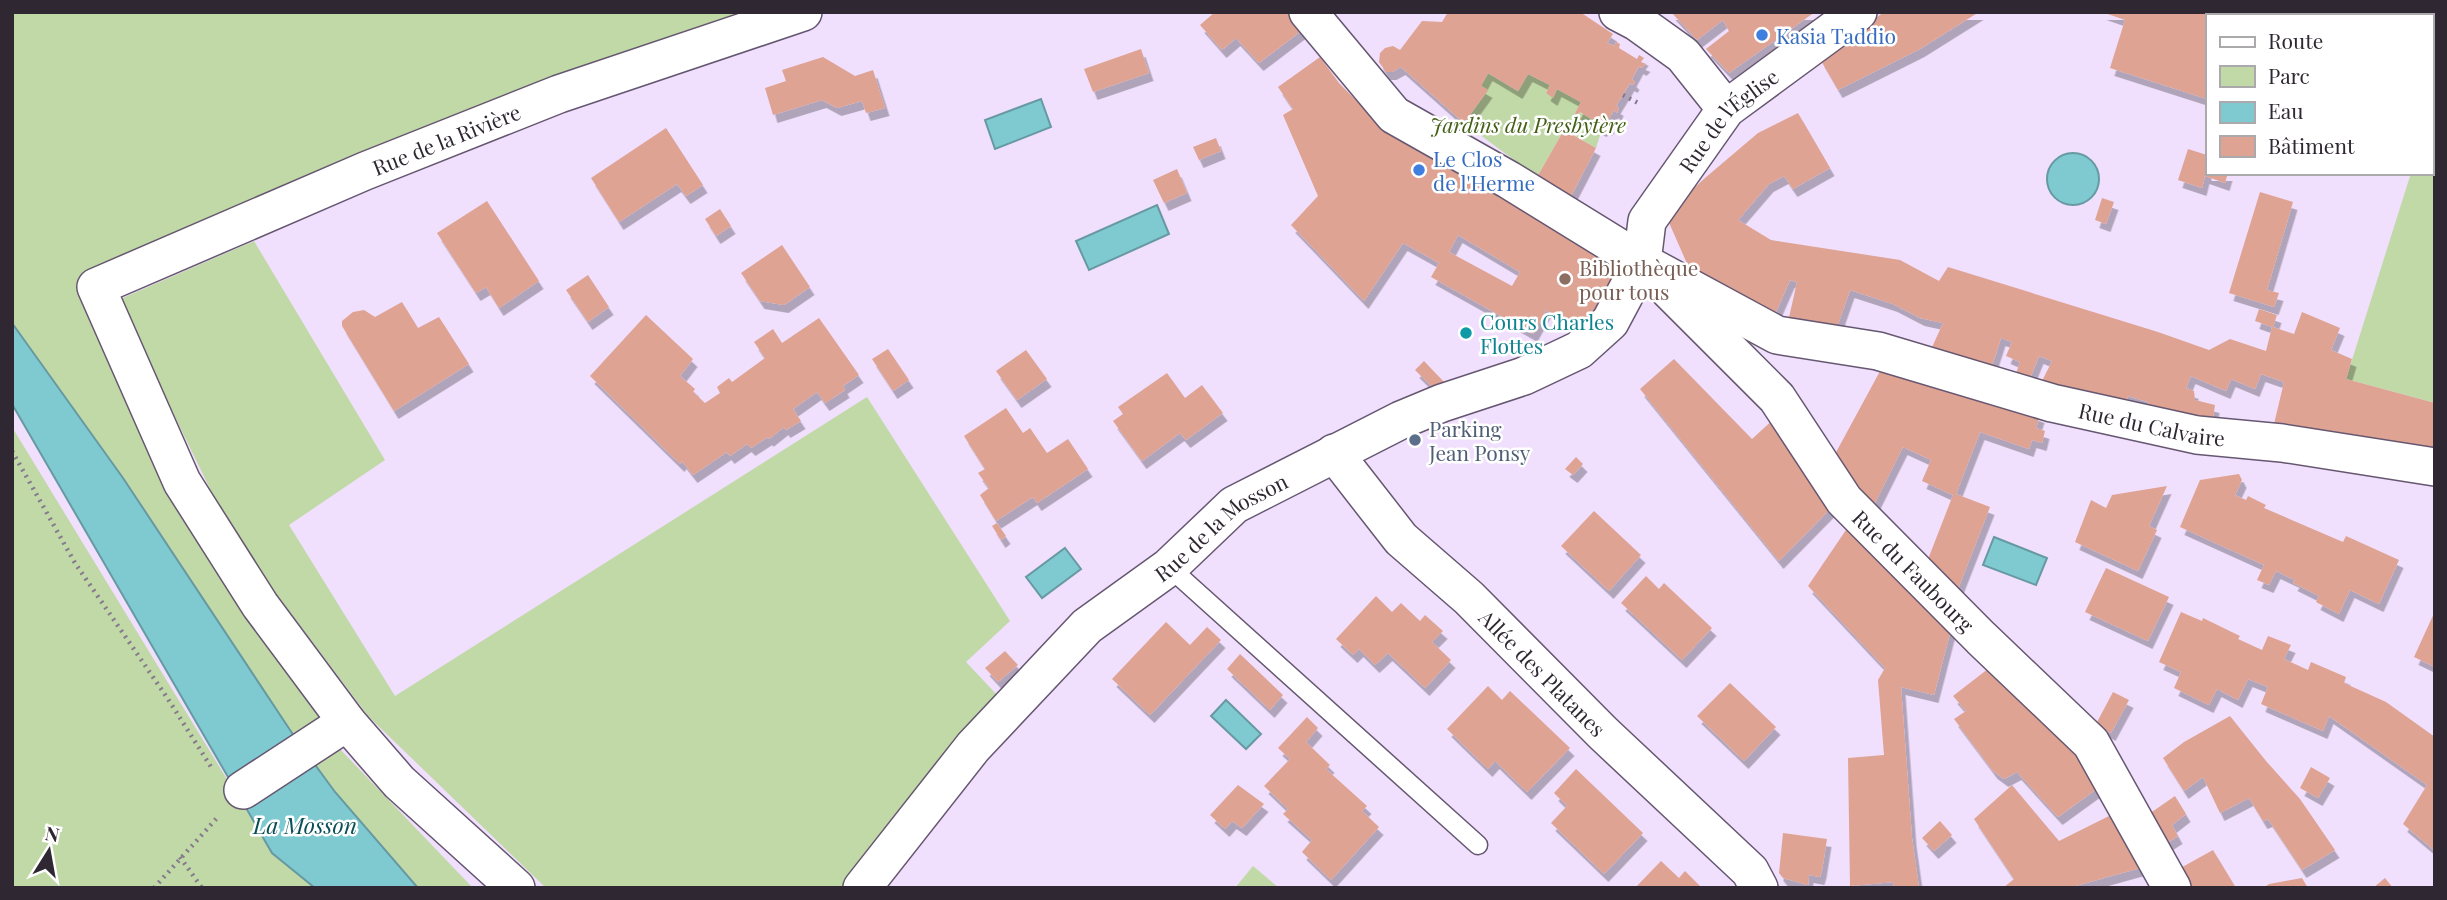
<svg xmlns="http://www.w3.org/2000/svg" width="2447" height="900" viewBox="0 0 2447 900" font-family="'Playfair Display',serif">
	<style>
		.green { fill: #c1d9a6 }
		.water { fill: #7fcad1; stroke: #6799a2; stroke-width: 2 }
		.building { fill: #dfa393; fill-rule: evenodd; filter: url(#shadow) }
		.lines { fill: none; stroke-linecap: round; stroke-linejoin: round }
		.service-casing { stroke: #665771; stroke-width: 21 }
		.minor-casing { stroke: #665771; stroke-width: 40 }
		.tertiary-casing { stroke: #665771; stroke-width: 42 }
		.path { stroke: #867a8e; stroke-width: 4.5; stroke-dasharray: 2 5; stroke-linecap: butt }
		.service { stroke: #fff; stroke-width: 18 }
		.minor { stroke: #fff; stroke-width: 37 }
		.tertiary { stroke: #fff; stroke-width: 38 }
		.shop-dot { fill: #3f7fe0; stroke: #fff; stroke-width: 2.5 }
		.education-dot { fill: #8d6e63; stroke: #fff; stroke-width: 2.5 }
		.culture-dot { fill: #0f9aa8; stroke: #fff; stroke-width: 2.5 }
		.service-dot { fill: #5c6f8a; stroke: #fff; stroke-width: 2.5 }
		.labels { text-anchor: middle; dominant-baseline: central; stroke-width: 5; stroke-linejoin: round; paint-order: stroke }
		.shop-label { font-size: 21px; fill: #366cbe; stroke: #fff; text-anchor: start }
		.street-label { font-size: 21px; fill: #2f2833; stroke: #fff }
		.park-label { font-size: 21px; font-style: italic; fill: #435f15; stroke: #fff }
		.education-label { font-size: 21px; fill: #785e54; stroke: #fff; text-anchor: start }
		.culture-label { font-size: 21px; fill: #0d838f; stroke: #fff; text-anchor: start }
		.service-label { font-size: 21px; fill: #4e5e75; stroke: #fff; text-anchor: start }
		.water-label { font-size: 23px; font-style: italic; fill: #0a4f55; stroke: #fff }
	</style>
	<defs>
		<filter id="shadow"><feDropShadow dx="4.5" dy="8" stdDeviation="0" flood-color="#0004"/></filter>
	</defs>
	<rect width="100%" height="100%" fill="#f0dffd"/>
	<path class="green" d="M12 12H747L554 77 77 284 190 524 325 719 294 736 123 478 12 323Z
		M1488 73 1518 91 1528 74 1550 85 1546 93 1553 97 1557 89 1581 102 1575 113 1578 116 1580 112 1600 124 1598 127 1602 129 1596 148 1564 130 1537 177 1464 123 1487 91 1481 86Z
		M2431 130H2435V403L2346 379 2411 173H2431Z
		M254 241 385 460 289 525 395 696 867 397 1010 621 966 662 999 697 864 854 845 888H546L368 716 233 536 118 300Z
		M12 427 272 853 315 888H12Z
		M337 746 473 888H418L335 792 316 766Z
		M1253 866 1279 888H1235Z"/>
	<path class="water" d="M1041 99 1051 127 995 149 985 120Z
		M2047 179a26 26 0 1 1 52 0a26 26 0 1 1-52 0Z
		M1157 205 1169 234 1089 270 1076 241Z
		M12 323 123 478 294 736 335 792 418 888H315L272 853 12 404Z
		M1994 537 2047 558 2036 585 1983 565Z
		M1065 548 1081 569 1042 598 1026 577Z
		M1226 700 1261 734 1246 749 1211 716Z"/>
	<path class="building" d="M1215 12H1288L1301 31 1259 63 1236 38 1222 50 1200 25Z
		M1448 12H1580L1613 34 1607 43 1614 46 1616 42 1620 44 1619 48 1637 59 1639 55 1644 58 1641 62 1646 64 1642 68 1639 66 1632 79 1635 82 1633 85 1630 83 1616 106 1619 108 1617 113 1614 110 1607 122 1610 125 1607 128 1605 126 1602 129 1598 127 1600 124 1580 112 1578 116 1575 113 1581 102 1557 89 1553 98 1546 93 1550 85 1528 74 1518 91 1488 73 1481 86 1488 90 1464 123 1401 67 1392 72H1386L1379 62 1380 53 1385 48 1393 46 1400 50 1422 21 1442 22Z
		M1671 12H1815L1729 73 1706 49 1729 31 1723 20 1697 40Z
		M1884 12H1979L1920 49 1838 90 1820 59Z
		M2102 12H2227L2237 15 2207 16V99L2110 68 2125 20Z
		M1141 49 1149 73 1093 92 1084 69Z
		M823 57 855 76 873 70 885 108 866 113 862 101 837 108 822 100 773 115 765 88 786 81 782 70Z
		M1320 57 1339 83 1385 130 1547 222 1621 268 1591 317 1570 325 1546 310 1533 334 1431 277 1439 263 1403 243 1364 301 1291 225 1318 196 1283 115 1293 109 1278 87ZM1458 235 1520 272 1512 286 1449 252Z
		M1798 113 1830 168 1793 189 1784 176 1769 184 1738 220 1771 240 1900 260 1939 281 1948 267 2158 332 2209 350 2230 339 2266 351 2272 327 2255 321 2259 309 2277 315 2273 327 2294 334 2302 312 2340 328 2331 350 2352 359 2346 379 2435 403V449L2274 424 2284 382 2261 374 2255 389 2231 379 2226 391 2191 376 2186 388 2194 391 2195 400 2215 405 2212 424 2146 416 2148 402 2128 396 2124 411 2036 393 2052 361 2039 356 2026 388 2013 382 2020 362 2006 356 2012 342 2001 338 1991 369 1928 356 1943 323 1920 318 1893 304 1850 290 1835 333 1788 322 1797 282 1790 280 1773 319 1692 275 1667 218 1679 202 1705 178 1758 133Z
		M666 128 703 185 686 196 677 184 619 222 591 178Z
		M1564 130 1596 148 1570 198 1537 177Z
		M1216 138 1221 151 1199 160 1193 147Z
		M2188 149 2207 155V173H2228L2225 183 2205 176 2202 188 2178 180Z
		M1177 169 1187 193 1164 203 1153 180Z
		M2260 192 2293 202 2267 290 2279 293 2274 307 2229 293Z
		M2102 198 2114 202 2106 224 2095 220Z
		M487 201 539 281 499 308 486 287 476 293 437 233Z
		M720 209 731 226 716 236 705 219Z
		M782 245 810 287 784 305 760 301 741 273Z
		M588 275 609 307 588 322 566 290Z
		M402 302 418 328 439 317 469 364 394 411 342 326V321L353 312 364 310 375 317Z
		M646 315 693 359 680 376 695 389 693 392 705 403 720 393 717 387 729 378 732 382 765 358 754 342 773 329 782 343 819 318 859 375 843 386 845 390 825 403 817 392 793 409 801 421 786 430 784 427 769 439 768 437 751 448 747 444 730 456 727 452 693 475 682 461 680 464 590 376Z
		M888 349 909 380 893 391 872 359Z
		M1026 350 1047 379 1017 400 996 371Z
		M1674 359 1752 439 1776 417 1831 508 1779 561 1640 389Z
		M1424 361 1445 383 1434 389 1415 370Z
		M1885 362 2040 415 2036 428 2045 431 2042 443 2032 440 2029 449 1980 432 1956 494 1990 507 1956 594 1925 567 1953 495 1922 481 1931 460 1903 447 1873 507 1834 456Z
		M1167 373 1185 398 1202 385 1223 413 1186 440 1180 433 1142 461 1113 421 1123 414 1118 407Z
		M1006 408 1023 433 1030 428 1047 453 1068 439 1088 469 1037 503 1033 497 996 521 980 495 989 488 978 473 985 469 964 436Z
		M1576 457 1583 464 1573 475 1565 469Z
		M2239 474 2242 480 2235 495 2246 500 2248 496 2266 505 2264 508 2343 542 2346 536 2399 560 2379 604 2350 590 2339 614 2316 602 2319 596 2293 583 2295 580 2276 571 2269 585 2257 580 2264 565 2180 527 2200 480Z
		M2167 486 2149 526 2157 530 2138 571 2075 542 2091 500 2106 508 2112 495Z
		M1594 511 1641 555 1609 591 1561 546Z
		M997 523 1006 536 1001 540 992 526Z
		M1848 527 1899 581 1951 629 1934 695 1901 687 1912 838 1919 888H1894L1893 882 1850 886 1848 758 1884 755 1878 680 1885 668 1808 586Z
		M2106 568 2169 597 2148 641 2085 612Z
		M1646 576 1659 589 1664 583 1712 628 1682 660 1621 603Z
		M1376 596 1392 612 1401 603 1420 621 1425 615 1443 631 1432 642 1451 660 1425 688 1388 653 1375 665 1359 649 1353 655 1336 639Z
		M2435 611V667L2414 657Z
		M2181 612 2202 621 2203 618 2240 636 2238 639 2262 650 2268 636 2291 645 2284 659 2308 670 2311 662 2346 677 2344 683 2386 702 2435 737V851L2403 824 2427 785 2329 716 2323 731 2261 704 2268 687 2248 679 2238 700 2217 689 2209 705 2174 688 2181 672 2159 662Z
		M1166 622 1190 645 1207 627 1221 640 1150 715 1112 679Z
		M1005 651 1018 665 998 682 985 668Z
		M1240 654 1283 695 1270 710 1227 669Z
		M1993 665 2055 728 2102 785 2058 817 2017 772 2004 779 1993 771 1954 719 1966 711 1953 696Z
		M1730 683 1776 727 1744 761 1697 716Z
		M1488 686 1502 700 1510 691 1570 748 1527 792 1495 761 1488 769 1447 729Z
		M2113 692 2129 700 2111 733 2096 724Z
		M2230 716 2266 761 2300 799 2335 850 2302 870 2268 819 2263 821 2249 798 2220 813 2203 777 2184 791 2163 758 2184 742Z
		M1307 717 1318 728 1306 742 1330 765 1326 769 1367 806 1362 811 1379 827 1331 880 1302 852 1312 840 1283 814 1288 809 1264 786 1290 759 1278 748Z
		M2311 767 2330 778 2318 798 2300 788Z
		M1576 769 1643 833 1604 874 1551 823 1567 806 1554 793Z
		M1238 785 1264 804 1242 828 1232 821 1225 829 1210 815Z
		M2012 785 2059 841 2115 813 2140 868 2068 888H2003L2014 879 1974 819Z
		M2175 796 2186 814 2172 825 2178 836 2164 845 2149 814Z
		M1940 821 1952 835 1934 851 1922 838Z
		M1783 833 1827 839 1822 870 1820 877 1809 875 1808 885 1783 878 1779 873Z
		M2213 850 2236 888H2188L2177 870Z
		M1661 861 1679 878 1685 871 1702 888H1635Z
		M2302 878 2308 888H2263L2269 884Z
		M2385 878 2393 888H2373Z"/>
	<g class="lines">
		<defs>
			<path id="service" d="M1169 567 1478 845"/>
			<g id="minor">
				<path id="s1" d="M1308 12 1394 115 1509 180 1642 262 1777 335 1878 351 2052 403 2197 435 2282 443 2435 467"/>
				<path d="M1618 12 1637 22 1683 55 1726 109"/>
				<path id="s2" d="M1669 290 1777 398 1844 500 1981 638 2091 743 2172 888"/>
				<path id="s3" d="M1334 453 1401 539 1469 598 1603 733 1750 871 1759 888"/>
				<path d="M243 790 347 722"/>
				<path id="s4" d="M516 888 399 782 347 722 260 605 182 482 96 287 365 171 559 94 803 12"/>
				<path id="s5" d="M862 888 973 747 1087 626 1169 567 1234 505 1401 420 1442 403 1524 376 1579 350 1610 322 1642 262 1647 221 1726 109 1858 12"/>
			</g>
			<path id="tertiary" d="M2308 12 2320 16
				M2431 49 2435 50"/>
		</defs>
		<use href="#service" class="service-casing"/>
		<use href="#minor" class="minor-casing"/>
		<use href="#tertiary" class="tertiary-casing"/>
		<path class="path" d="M1623 95 1638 103
			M12 451 75 563 168 699 213 770
			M180 857 202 888
			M154 888 217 818"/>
		<use href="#service" class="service"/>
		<use href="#minor" class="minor"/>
		<use href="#tertiary" class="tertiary"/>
	</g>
	<g class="shop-dot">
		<circle cx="1762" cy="35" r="7"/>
		<circle cx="1419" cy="170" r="7"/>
	</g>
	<circle class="education-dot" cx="1565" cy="279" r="7"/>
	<circle class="culture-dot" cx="1466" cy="333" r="7"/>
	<circle class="service-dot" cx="1415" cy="440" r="7"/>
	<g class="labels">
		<g class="shop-label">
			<text x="1776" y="35">Kasia Taddio</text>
			<text x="1433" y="158">Le Clos<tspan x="1433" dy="24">de l'Herme</tspan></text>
		</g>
		<g class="street-label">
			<text stroke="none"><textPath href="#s5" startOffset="1197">Rue de l'Église</textPath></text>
			<text stroke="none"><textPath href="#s4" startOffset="1122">Rue de la Rivière</textPath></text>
			<text stroke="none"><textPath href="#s1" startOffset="962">Rue du Calvaire</textPath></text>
			<text stroke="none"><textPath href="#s5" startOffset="513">Rue de la Mosson</textPath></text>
			<text stroke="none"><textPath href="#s2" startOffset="374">Rue du Faubourg</textPath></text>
			<text stroke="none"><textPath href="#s3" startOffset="304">Allée des Platanes</textPath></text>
		</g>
		<g class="park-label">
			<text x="1528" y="124">Jardins du Presbytère</text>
		</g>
		<g class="education-label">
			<text x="1579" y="267">Bibliothèque<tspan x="1579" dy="24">pour tous</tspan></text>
		</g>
		<g class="culture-label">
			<text x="1480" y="321">Cours Charles<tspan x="1480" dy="24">Flottes</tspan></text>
		</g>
		<g class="service-label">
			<text x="1429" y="428">Parking<tspan x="1429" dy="24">Jean Ponsy</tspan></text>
		</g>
		<g class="water-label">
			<text x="305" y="824">La Mosson</text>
		</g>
	</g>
	<rect width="2447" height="900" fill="none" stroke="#2f2833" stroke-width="28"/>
	<rect x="2206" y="14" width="228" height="161" fill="#ffffff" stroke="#aca9ad" stroke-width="2"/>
	<rect x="2220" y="37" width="35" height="10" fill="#ffffff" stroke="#aca9ad" stroke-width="2"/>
	<text x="2268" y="49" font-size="21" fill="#2f2833">Route</text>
	<rect x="2220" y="66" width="35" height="21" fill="#c1d9a6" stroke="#aca9ad" stroke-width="2"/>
	<text x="2268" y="84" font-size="21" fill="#2f2833">Parc</text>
	<rect x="2220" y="102" width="35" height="21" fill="#7fcad1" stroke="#aca9ad" stroke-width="2"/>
	<text x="2268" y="119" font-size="21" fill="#2f2833">Eau</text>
	<rect x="2220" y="136" width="35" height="21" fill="#dfa393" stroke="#aca9ad" stroke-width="2"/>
	<text x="2268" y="154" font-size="21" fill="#2f2833">Bâtiment</text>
	<g transform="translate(49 851) rotate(11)" stroke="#ffffff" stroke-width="5" paint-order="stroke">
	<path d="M0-5L12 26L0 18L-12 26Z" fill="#2f2833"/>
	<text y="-10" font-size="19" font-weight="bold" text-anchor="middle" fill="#2f2833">N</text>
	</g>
</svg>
